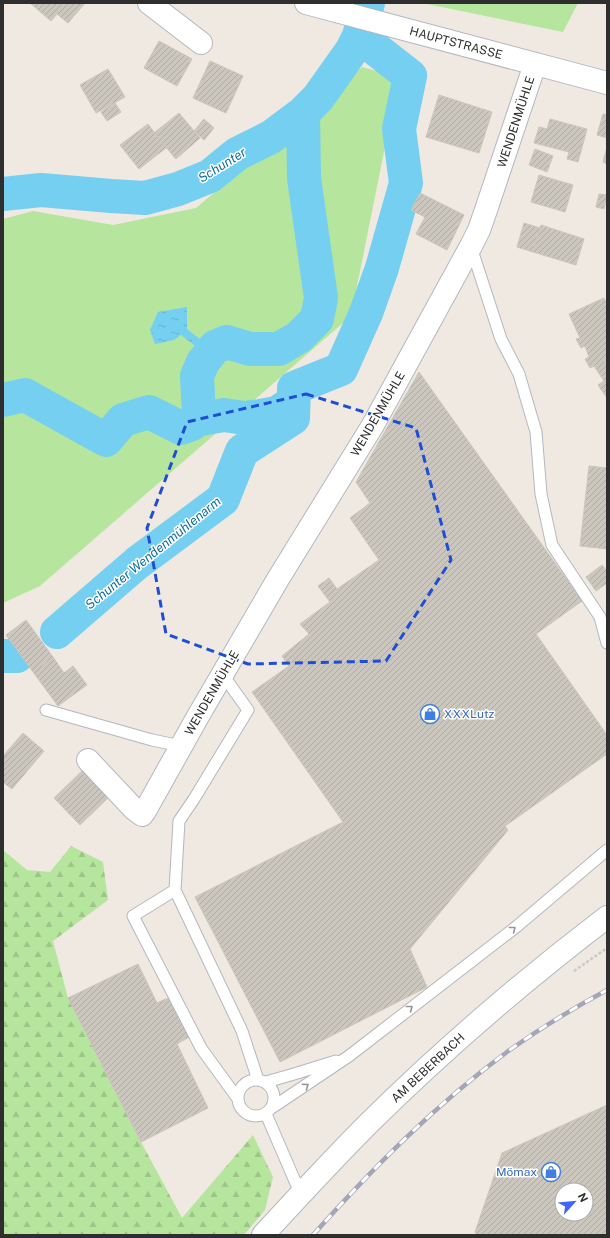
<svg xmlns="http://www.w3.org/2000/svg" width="610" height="1238" viewBox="0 0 610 1238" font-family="'Public Sans',sans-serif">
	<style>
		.grass { fill: #b6e59e }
		.forest { fill: url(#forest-firs) }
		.water { fill: url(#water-ripples) }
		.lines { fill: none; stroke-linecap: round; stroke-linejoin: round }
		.river { stroke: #75cff0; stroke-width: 34 }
		.building { fill: url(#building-hatch); stroke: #cbc5ba; fill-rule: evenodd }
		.service-casing { stroke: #b4b7c1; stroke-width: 13 }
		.minor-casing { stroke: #b4b7c1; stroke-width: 24 }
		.secondary-casing { stroke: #b4b7c1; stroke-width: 24 }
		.path { stroke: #c9c9c9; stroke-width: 2.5; stroke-dasharray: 3 2; stroke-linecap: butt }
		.service { stroke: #fff; stroke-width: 11 }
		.minor { stroke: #fff; stroke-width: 22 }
		.secondary { stroke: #fff; stroke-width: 22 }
		.rail-casing { stroke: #a3a6b8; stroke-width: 4.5 }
		.rail { stroke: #fff; stroke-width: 3; stroke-dasharray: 9; stroke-linecap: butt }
		.oneway { stroke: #969696 }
		.marked { fill: none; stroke: #1d4ed8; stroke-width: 3; stroke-dasharray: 8 5; stroke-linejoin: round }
		.labels { text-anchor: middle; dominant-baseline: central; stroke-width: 3; stroke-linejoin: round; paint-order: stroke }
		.street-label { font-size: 12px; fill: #2e2e2e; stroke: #fff }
		.shop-label { font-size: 12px; fill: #366cbe; stroke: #fff; text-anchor: start }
		.water-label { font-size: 13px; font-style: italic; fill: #0d6fa3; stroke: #fff }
	</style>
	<defs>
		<pattern id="forest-firs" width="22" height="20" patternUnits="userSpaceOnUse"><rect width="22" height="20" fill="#b6e59e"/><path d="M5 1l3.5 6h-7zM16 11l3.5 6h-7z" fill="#9dc588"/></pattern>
		<pattern id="water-ripples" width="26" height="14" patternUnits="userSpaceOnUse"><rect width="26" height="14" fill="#75cff0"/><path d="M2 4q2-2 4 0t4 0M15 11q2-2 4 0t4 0" fill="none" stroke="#66b2ce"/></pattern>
		<pattern id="building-hatch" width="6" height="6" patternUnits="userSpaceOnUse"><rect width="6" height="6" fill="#cbc7bf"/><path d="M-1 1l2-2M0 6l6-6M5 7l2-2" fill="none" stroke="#afaba4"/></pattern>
	</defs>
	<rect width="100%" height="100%" fill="#efe9e1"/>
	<path class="grass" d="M422 3H578L563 32Z
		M362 67 399 77 351 316 40 586 3 603V219L33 211 113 225 196 208Z"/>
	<path class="forest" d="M71 846 103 862 108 900 53 941 68 998 141 1142 182 1218 253 1135 273 1177 265 1210 244 1235H3V850L27 870 50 872Z"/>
	<path class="water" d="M187 307V329L214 350 207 355 181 335 174 340 155 344 150 330 158 312Z"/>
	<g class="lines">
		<path class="river" d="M3 194 41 190 111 196 145 198 178 189 210 176 237 154 271 137 303 113 318 98 352 50 359 36 368 3
			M3 400 25 395 106 440 123 420 149 412 181 428 192 424 199 415 197 376 203 362 215 347 227 342 250 349H279L299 337 317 319 321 298 304 178 303 113
			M195 420 224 415 244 418 260 416 277 413 293 402
			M57 632 137 563 223 499 242 451 293 418 294 388 341 369 366 313 382 268 406 183 399 129 410 76 359 36
			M3 656H17"/>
	</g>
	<path class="building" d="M30 3H85L68 23 57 14 51 21Z
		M159 41 192 59 177 86 144 68Z
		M210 61 243 76 226 113 193 98Z
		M108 69 125 97 96 113 80 85Z
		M439 95 492 112 479 153 426 137Z
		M115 103 121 112 107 121 101 112Z
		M179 113 200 138 176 159 154 133Z
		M603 114 607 115V138L597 135Z
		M204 119 214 128 204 140 194 131Z
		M550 119 587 129 578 162 567 159 569 152 534 143 539 127 547 129Z
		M148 124 166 148 139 169 120 145Z
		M607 147V164L603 162Z
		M535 149 553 156 547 172 529 165Z
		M539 175 573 185 565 212 531 202Z
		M420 193 464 215 447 250 416 234 425 217 411 210Z
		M599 194 607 195 604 209 596 207Z
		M524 223 540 228 533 252 517 247Z
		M541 225 584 239 576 265 533 252Z
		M604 298 607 305V360L590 368 585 359 589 357 585 346 581 348 576 339 580 338 569 314Z
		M607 360V398L598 385 604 381 594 366Z
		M419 372 582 601 536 634 607 735V754L505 826 508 830 410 949 427 987 280 1062 195 897 343 822 252 692 289 666 282 656 309 634 300 624 330 602 318 586 329 578 337 589 379 560 350 518 370 503 356 482Z
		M589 466 607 468V549L580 546Z
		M602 565 607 571V583L596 591 586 577Z
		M26 620 53 657 33 672 6 635Z
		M53 657 64 673 73 666 87 685 58 706 33 672Z
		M23 733 44 751 12 789 3 782V756Z
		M84 769 110 796 80 825 54 798Z
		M138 964 157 1003 170 997 189 1037 177 1044 208 1108 141 1142 68 998Z
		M607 1105V1235H477L475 1232 502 1153ZM562 1190H586V1214H562Z"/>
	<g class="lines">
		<defs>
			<path id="service" d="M471 247 501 339 519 374 536 432 541 494 552 545 600 617 607 643
				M223 675 248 710 194 799 179 821 175 890 242 1031 258 1080
				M46 710 152 740 181 746
				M175 890 133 916 201 1048 238 1099
				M238 1098a18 18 0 1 1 36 0a18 18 0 1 1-36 0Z
				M266 1082 294 1074 336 1061
				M273 1107 349 1056 516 927 607 850
				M266 1114 301 1195"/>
			<path id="minor" d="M149 3 201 43
				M88 760 134 809 142 815 145 811 197 718 278 579 373 425 471 246 479 230 486 210 535 64"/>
			<path id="secondary" d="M306 3 607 83
				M263 1235C298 1197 333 1159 369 1123 444 1049 523 981 607 917"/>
		</defs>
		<use href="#service" class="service-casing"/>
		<use href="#minor" class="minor-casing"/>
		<use href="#secondary" class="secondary-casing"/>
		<path class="path" d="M574 971 607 948"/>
		<use href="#service" class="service"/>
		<use href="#minor" class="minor"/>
		<use href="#secondary" class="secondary"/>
		<defs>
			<path id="rail" d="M313 1235C372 1169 435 1105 507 1052 539 1029 572 1009 607 990"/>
		</defs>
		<use href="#rail" class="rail-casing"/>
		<use href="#rail" class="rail"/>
	</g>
	<defs><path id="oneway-chevron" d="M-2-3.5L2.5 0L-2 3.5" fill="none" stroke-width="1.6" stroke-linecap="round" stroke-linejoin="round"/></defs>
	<g class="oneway">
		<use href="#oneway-chevron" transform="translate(513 929) rotate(-38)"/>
		<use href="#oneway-chevron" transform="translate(410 1008) rotate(-38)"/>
		<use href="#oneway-chevron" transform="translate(306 1086) rotate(-34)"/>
	</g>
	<path class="marked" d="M306 394 416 428 451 560 386 661 248 664 166 634 147 528 187 422Z"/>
	<defs>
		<symbol id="shop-ring" viewBox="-11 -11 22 22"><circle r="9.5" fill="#fff" stroke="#3f7fe0" stroke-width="1.5"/><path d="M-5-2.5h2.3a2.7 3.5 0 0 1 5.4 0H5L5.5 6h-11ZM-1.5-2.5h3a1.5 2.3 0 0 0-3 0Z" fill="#3f7fe0"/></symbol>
	</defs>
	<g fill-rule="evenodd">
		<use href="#shop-ring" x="419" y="703" width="22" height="22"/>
		<use href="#shop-ring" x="540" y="1161" width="22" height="22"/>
	</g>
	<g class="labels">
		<g class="street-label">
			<text transform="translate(456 43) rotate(15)">HAUPTSTRASSE</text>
			<text transform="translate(516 122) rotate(-72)">WENDENMÜHLE</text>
			<text transform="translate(378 414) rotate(-60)">WENDENMÜHLE</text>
			<text transform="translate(212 693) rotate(-60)">WENDENMÜHLE</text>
			<text transform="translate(428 1068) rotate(-43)">AM BEBERBACH</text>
		</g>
		<g class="shop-label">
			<text x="444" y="714">XXXLutz</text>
			<text x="537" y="1172" text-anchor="end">Mömax</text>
		</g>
		<g class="water-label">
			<text transform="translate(222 165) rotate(-32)">Schunter</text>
			<text transform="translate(153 553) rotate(-39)">Schunter Wendenmühlenarm</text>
		</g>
	</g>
	<rect width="610" height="1238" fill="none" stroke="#2e2e2e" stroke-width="8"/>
	<g transform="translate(574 1202) rotate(63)"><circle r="19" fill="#ffffff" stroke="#ababab"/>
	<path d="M0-3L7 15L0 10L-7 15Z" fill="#4264fb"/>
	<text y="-6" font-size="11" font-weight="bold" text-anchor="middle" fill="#2e2e2e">N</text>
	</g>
</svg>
